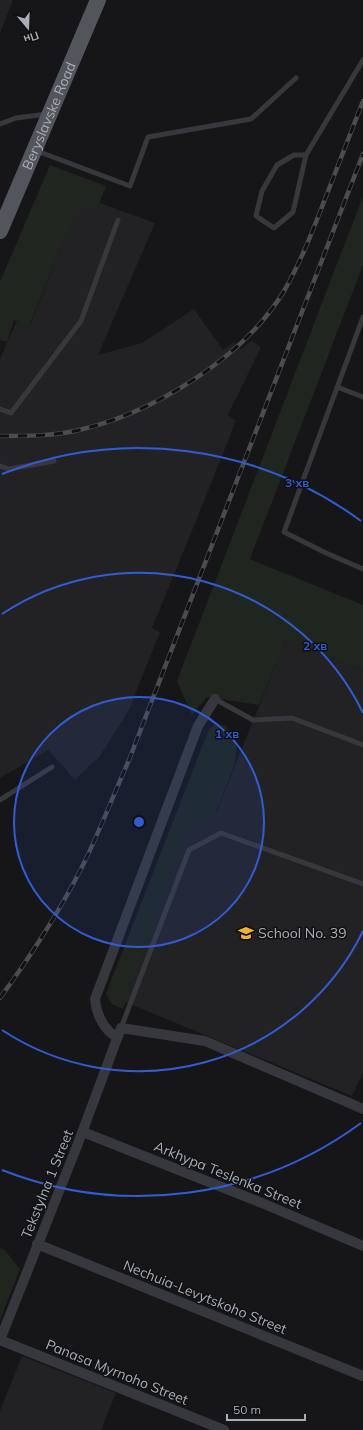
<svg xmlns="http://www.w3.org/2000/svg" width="363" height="1430" viewBox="0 0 363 1430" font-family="Mulish,sans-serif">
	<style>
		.built { fill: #222225 }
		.green { fill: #1e261f }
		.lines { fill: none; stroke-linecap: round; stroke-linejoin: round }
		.service { stroke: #37383d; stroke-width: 5 }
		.minor { stroke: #37383d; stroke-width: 10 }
		.primary { stroke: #53555c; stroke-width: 16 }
		.rail-casing { stroke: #4a4c52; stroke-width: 4.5 }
		.rail { stroke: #111113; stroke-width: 3; stroke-dasharray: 9; stroke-linecap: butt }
		.ring { fill: none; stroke: #325cd3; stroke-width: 2 }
		.labels { text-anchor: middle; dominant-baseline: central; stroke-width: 3; stroke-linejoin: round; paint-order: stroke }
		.street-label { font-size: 14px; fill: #a8adb8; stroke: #111113 }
		.poi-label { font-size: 14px; fill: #a8adb8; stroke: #111113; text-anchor: start }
		.centre { fill: #325cd3; stroke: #111113; stroke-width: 2 }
		.ring-label { font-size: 12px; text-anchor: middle; font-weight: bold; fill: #325cd3; stroke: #111113; stroke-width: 3; stroke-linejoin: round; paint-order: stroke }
	</style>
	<rect width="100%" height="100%" fill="#161618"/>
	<path class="built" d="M0 0H13L0 33Z
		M79 203 97 210 100 203 155 223 98 355 142 343 194 309 223 350 234 342 241 349 252 341 261 347 228 415 236 421 194 526 152 628 160 632 129 710 100 756 75 780 48 750 0 778V360L7 342 17 321 30 325Z
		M286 639 363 670V1073L352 1096 106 994 181 801 216 813Z
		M22 1356 116 1393 101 1430H0V1411Z"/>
	<path class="green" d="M50 165 106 186 97 210 79 204 29 326 14 320 7 342 0 340V282Z
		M363 196V265L250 559 363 605V670L286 639 259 705 207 697 192 715 177 681Z
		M216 724 226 726 237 742 235 764 215 814 206 819 189 825 123 1009 112 1004 106 994 209 729Z
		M0 1248 4 1249 20 1269 0 1320Z"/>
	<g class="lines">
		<path class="service" d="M0 124 16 118 47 114
			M37 151 130 186 148 137 251 119 296 78
			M306 155H294L277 165 262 191 256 216 274 228 293 212 306 155 363 60
			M363 317 284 532 326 553 363 569
			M337 387 363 397
			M0 409 11 413 81 321 118 220
			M0 466 9 469 54 461
			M215 699 253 720 292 718 363 745
			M0 800 52 767
			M121 1028 189 850 221 833 363 884"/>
		<path class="minor" d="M117 1037C104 1031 96 1013 95 999L198 726 215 699
			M83 1132 262 1203 363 1246
			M37 1244 363 1376
			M0 1340 77 1146 121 1028 205 1041 363 1109
			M0 1340 224 1430"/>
		<path class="primary" id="s1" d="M0 231 98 0"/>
		<defs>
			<path id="rail" d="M0 436C25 436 51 436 75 431 152 414 243 359 284 291 302 260 314 227 327 194 339 163 351 132 363 101
				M0 998C30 957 58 914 81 869 99 833 113 796 129 760L363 154"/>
		</defs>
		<use href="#rail" class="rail-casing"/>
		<use href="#rail" class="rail"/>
	</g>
	<circle cx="139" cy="822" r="125" fill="#325cd3" fill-opacity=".12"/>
	<g class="ring">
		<circle cx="139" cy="822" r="125"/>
		<path d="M363 931A249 249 0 0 1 2 1030M2 614A249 249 0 0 1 363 713"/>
		<path d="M361 1123A374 374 0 0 1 2 1170M2 474A374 374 0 0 1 361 521"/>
	</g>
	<defs>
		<symbol id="school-bare" viewBox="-9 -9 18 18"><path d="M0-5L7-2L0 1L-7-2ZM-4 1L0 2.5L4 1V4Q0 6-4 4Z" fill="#f2b134" stroke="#111113" stroke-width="2.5" paint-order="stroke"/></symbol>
	</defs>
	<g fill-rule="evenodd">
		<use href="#school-bare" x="235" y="922" width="22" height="22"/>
	</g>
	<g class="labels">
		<g class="street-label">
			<text stroke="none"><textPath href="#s1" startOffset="125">Beryslavske Road</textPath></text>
			<text transform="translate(228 1175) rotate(22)">Arkhypa Teslenka Street</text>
			<text transform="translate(47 1184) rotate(-68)">Tekstylna 1 Street</text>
			<text transform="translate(205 1297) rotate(22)">Nechuia-Levytskoho Street</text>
			<text transform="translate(117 1372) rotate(22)">Panasa Myrnoho Street</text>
		</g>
		<g class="poi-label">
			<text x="258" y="933">School No. 39</text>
		</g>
	</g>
	<circle cx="139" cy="822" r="6" class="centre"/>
	<g class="ring-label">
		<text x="297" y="487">3 хв</text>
		<text x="315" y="650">2 хв</text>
		<text x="227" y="738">1 хв</text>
	</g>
	<g transform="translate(28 28) rotate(161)" stroke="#111113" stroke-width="3" paint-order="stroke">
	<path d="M0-3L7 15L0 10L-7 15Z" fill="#a8adb8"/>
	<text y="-6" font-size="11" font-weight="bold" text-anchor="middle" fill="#a8adb8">Пн</text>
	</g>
	<path d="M227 1414v6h78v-6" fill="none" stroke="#a8adb8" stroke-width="2"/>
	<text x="233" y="1414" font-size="12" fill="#a8adb8" stroke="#111113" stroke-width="3" paint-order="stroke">50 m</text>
</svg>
